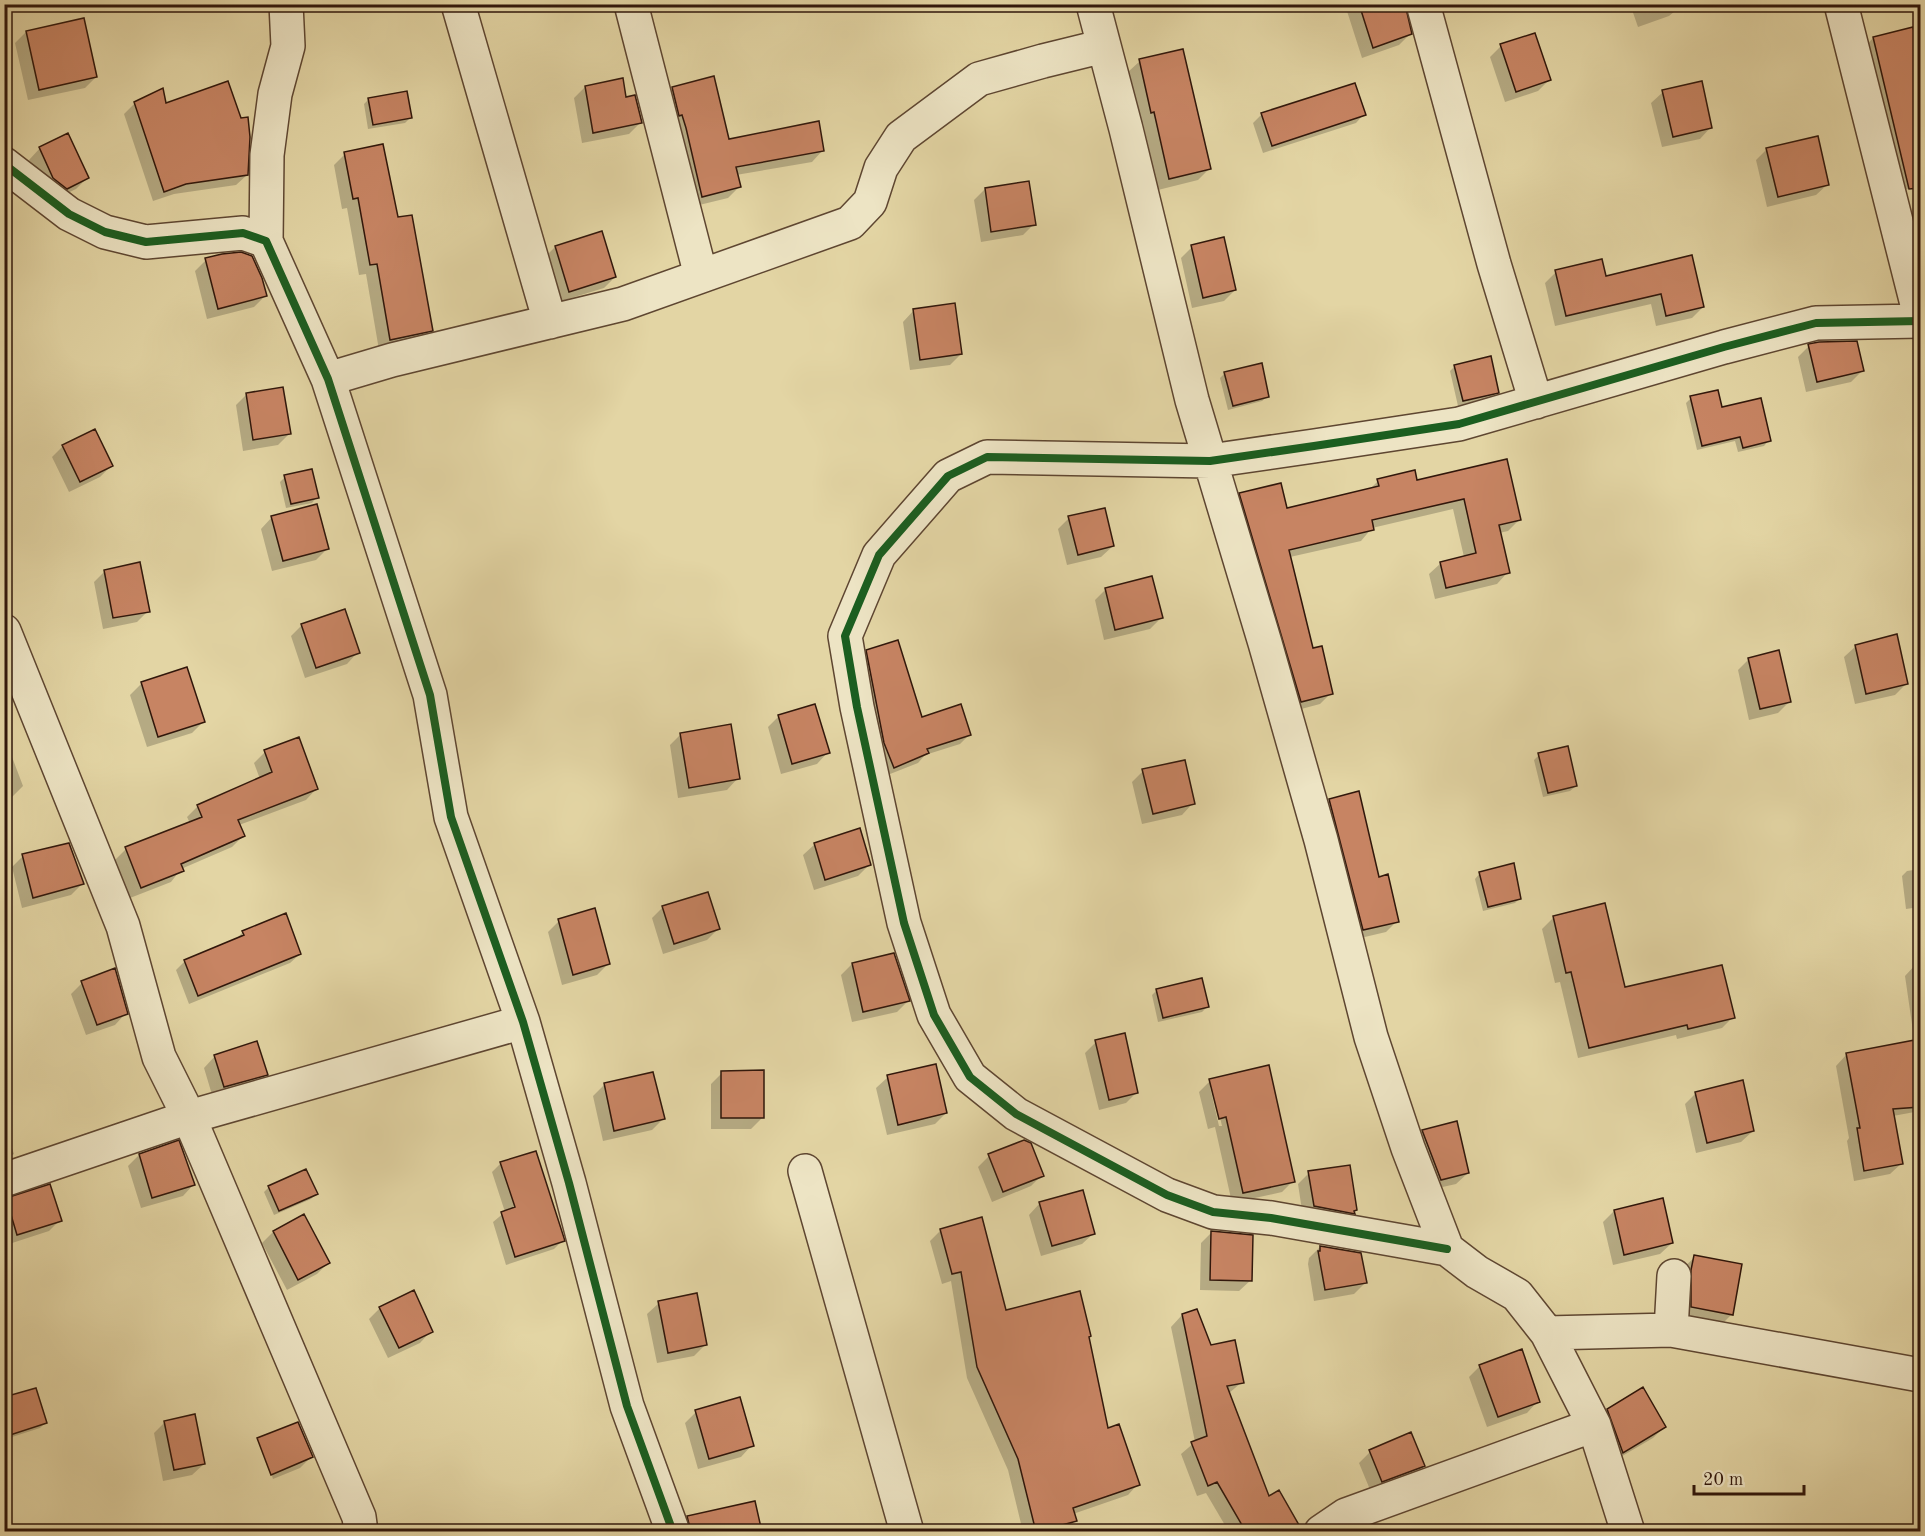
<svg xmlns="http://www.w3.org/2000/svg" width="1925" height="1536" viewBox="0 0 1925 1536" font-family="'Old Standard TT',serif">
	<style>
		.shadow { fill: #0003; fill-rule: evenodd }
		.building { fill: #c78463; stroke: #31170b; stroke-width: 1.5 }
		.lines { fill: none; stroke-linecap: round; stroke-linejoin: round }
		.minor-casing { stroke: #5e4631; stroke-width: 36 }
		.minor { stroke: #ede4c4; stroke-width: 33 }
		.cycleway-casing { stroke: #ede4c4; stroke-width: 11 }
		.cycleway { stroke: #1b5e20; stroke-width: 8 }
	</style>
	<rect width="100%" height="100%" fill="#e3d5a4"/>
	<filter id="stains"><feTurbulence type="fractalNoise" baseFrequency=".00333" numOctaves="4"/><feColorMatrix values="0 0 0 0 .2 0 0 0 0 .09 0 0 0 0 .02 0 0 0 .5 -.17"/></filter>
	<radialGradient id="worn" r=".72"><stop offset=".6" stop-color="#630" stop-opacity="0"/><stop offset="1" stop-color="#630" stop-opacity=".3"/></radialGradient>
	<path class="shadow" d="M1350 4H1402L1410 34 1399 45 1362 58 1346 8Z
		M1630 4H1673L1675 11 1669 16 1638 27Z
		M1911 29 1920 67V186L1894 192 1862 50 1873 38Z
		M26 32 96 77 85 88 28 100 15 43Z
		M1501 46 1549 80 1538 91 1505 102 1490 57Z
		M1140 61 1209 169 1198 180 1158 190 1143 123H1140L1128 72Z
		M585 87 625 99 641 122 629 134 582 143 574 98Z
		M672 88 727 140 823 150 812 162 736 175 739 187 728 198 691 207 661 99Z
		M1663 92 1711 127 1700 139 1662 147 1651 103Z
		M369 99 410 118 405 123 368 129 364 104Z
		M135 103 165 105 240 120 247 175 236 185 174 194 153 201 124 114Z
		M1262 114H1364L1356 123 1263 153 1253 123Z
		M40 148 87 178 76 189 55 199 43 189 29 160Z
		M1767 149 1828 184 1816 195 1767 207 1756 160Z
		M345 154 397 219 431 330 420 342 379 350 366 274 359 275 347 208 342 209 334 165Z
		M985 189 1034 224 1023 235 981 242 974 200Z
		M555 247 615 277 604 288 558 302 544 258Z
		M1192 247 1235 290 1224 301 1192 308 1181 258Z
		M1691 257 1703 307 1692 318 1656 326 1651 304 1555 326 1545 283 1556 272 1605 278Z
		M206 260 265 296 254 307 207 319 195 271Z
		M914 310 961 354 950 365 910 370 903 322Z
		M1809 346 1863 370 1851 382 1806 392 1798 357Z
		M1455 366 1497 392 1492 397 1458 406 1450 371Z
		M1225 373 1268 396 1262 401 1228 410 1220 378Z
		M247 394 289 434 278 445 243 451 236 405Z
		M1691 398 1721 409 1769 440 1764 446 1738 452 1735 441 1697 450 1686 403Z
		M63 446 111 466 100 477 69 492 52 457Z
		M1506 461 1519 520 1508 531 1499 533 1508 572 1497 584 1435 599 1429 574 1441 563 1464 557 1453 509 1372 528 1361 541 1290 557 1312 650 1331 693 1320 704 1290 712 1229 505 1240 494 1286 510 1369 490 1378 481H1416Z
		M285 477 317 497 312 503 286 508 280 482Z
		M272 517 327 549 316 560 272 571 261 529Z
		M1069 518 1113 546 1101 557 1067 565 1058 529Z
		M105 571 148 611 137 622 103 629 94 582Z
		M1106 589 1161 618 1150 629 1104 640 1095 600Z
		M302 625 358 652 347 664 305 678 291 636Z
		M1856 646 1906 684 1895 695 1855 704 1844 657Z
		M867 651 921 719 969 735 960 744 925 755 918 763 885 776 858 661Z
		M1749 659 1789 702 1778 713 1749 720 1738 670Z
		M186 669 203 722 192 733 147 747 130 695 141 684Z
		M779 716 828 752 817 764 781 774 768 727Z
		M681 734 738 778 727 790 678 798 670 745Z
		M9 749 23 786 12 797 4 800V750Z
		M265 752 317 788 306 800 239 825 243 836 232 847 181 869 171 882 130 898 115 860 126 849 190 823 187 817 198 806 260 779 254 763Z
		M1539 755 1576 786 1570 791 1543 797 1534 760Z
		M1143 771 1193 803 1182 815 1142 824 1132 782Z
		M1330 800 1378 878 1397 921 1386 932 1352 940 1318 811Z
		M815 844 869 865 858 876 814 890 803 855Z
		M23 856 82 884 71 895 22 908 12 867Z
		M1920 869V907L1906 909 1902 876 1907 871Z
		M1480 873 1520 898 1515 903 1483 911 1475 879Z
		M663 907 718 929 707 940 663 954 652 918Z
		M1553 918 1624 989 1733 1017 1722 1028 1677 1039 1676 1035 1578 1058 1560 982 1555 983 1542 929Z
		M559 921 608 964 597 975 562 985 548 932Z
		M243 932 300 954 290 963 189 1004 176 970 185 961 235 940Z
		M852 964 908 1001 897 1012 852 1022 841 975Z
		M1916 964H1920V1030L1913 1031 1905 976Z
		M82 983 126 1013 115 1025 86 1035 71 994Z
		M1157 990 1207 1007 1202 1012 1158 1022 1152 995Z
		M1920 1041V1111L1893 1116 1902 1163 1890 1174 1854 1181 1847 1141 1849 1138 1836 1066 1847 1054Z
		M1096 1042 1137 1092 1126 1103 1099 1110 1085 1053Z
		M215 1056 266 1075 255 1086 213 1098 204 1068Z
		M722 1073 762 1118 751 1129H711V1084Z
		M888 1077 946 1113 935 1124 887 1135 876 1088Z
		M1210 1081 1293 1181 1282 1192 1232 1203 1215 1127 1208 1129 1199 1092ZM1210 1087H1213L1222 1126H1219Z
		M604 1085 663 1119 652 1130 603 1141 593 1096Z
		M1696 1093 1753 1131 1741 1142 1696 1153 1685 1104Z
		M4 1125 14 1154 4 1160Z
		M1422 1131 1468 1173 1456 1184 1429 1190 1411 1142Z
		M178 1142 194 1184 183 1196 141 1208 128 1166 139 1155Z
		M989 1156 1042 1175 1031 1186 992 1202 978 1167Z
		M501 1163 563 1240 554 1249 506 1265 493 1222 505 1212 492 1172Z
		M1309 1173 1355 1210 1342 1224 1303 1217 1298 1184Z
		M269 1187 316 1194 311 1199 274 1215 264 1192Z
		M7 1199 60 1220 49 1231 6 1245 4 1239V1202Z
		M1040 1203 1094 1233 1082 1244 1041 1256 1029 1215Z
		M1614 1211 1672 1243 1660 1254 1613 1265 1603 1222Z
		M304 1216 328 1263 317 1274 287 1290 262 1243 273 1232Z
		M941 1230 1005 1312 1087 1338 1107 1430 1138 1484 1128 1495 1073 1514 1075 1521 1064 1531 1023 1532 1008 1470 967 1378 951 1281 942 1284 930 1241Z
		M1212 1232 1251 1280 1239 1291 1200 1290 1201 1243Z
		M1320 1247 1365 1283 1354 1294 1314 1301 1308 1264 1309 1258Z
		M1695 1257 1731 1315 1720 1326 1681 1318 1683 1268Z
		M659 1303 705 1345 694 1356 657 1363 647 1314Z
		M380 1308 431 1331 420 1343 388 1358 369 1319Z
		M1182 1315 1242 1382 1228 1394 1269 1498 1295 1532H1229L1206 1493 1197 1496 1181 1454 1195 1442 1171 1327Z
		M1480 1366 1538 1401 1527 1413 1487 1427 1469 1377Z
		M1608 1410 1664 1427 1653 1438 1612 1462 1597 1422Z
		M696 1412 752 1445 741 1457 698 1469 685 1423Z
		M4 1413 45 1423 40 1428 12 1437Z
		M165 1422 204 1464 192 1475 163 1481 154 1433Z
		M262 1444 311 1457 300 1468 273 1479Z
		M1370 1452 1424 1466 1413 1477 1371 1492 1359 1463Z
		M4 1503 9 1519 4 1524Z
		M688 1517 760 1532H677V1528Z
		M649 1525 652 1532H620Z"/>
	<path class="building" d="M1359 4H1405L1412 34 1373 48Z
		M84 18 97 77 39 90 26 31Z
		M1913 27 1920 60V188L1909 189 1873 37Z
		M1535 33 1551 80 1516 92 1500 44Z
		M1183 49 1211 169 1169 179 1154 112 1151 113 1139 59Z
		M714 76 729 139 819 121 824 151 736 167 741 187 702 197 686 128 682 115 679 116 672 87Z
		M623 78 626 97 635 95 642 123 593 133 585 86Z
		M228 81 241 118 248 117 250 137 248 175 186 184 164 192 134 102 163 88 166 103Z
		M1702 81 1712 128 1673 137 1662 90Z
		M1355 83 1366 115 1272 146 1261 113Z
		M407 91 412 118 373 125 368 98Z
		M68 133 89 178 67 189 53 178 39 147Z
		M1818 136 1829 185 1778 197 1766 148Z
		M383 144 398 217 412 215 433 331 390 340 377 264 370 265 358 198 353 199 344 152Z
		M1029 181 1036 225 991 232 985 188Z
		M602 231 616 277 569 292 555 246Z
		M1224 237 1236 290 1203 298 1191 245Z
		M241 252 252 256 262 278 267 296 218 309 205 258 222 254Z
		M1692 255 1704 307 1666 316 1661 294 1566 316 1555 270 1602 259 1606 276Z
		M955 303 962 354 920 360 913 309Z
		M1857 341 1864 371 1817 382 1808 344 1819 342Z
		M1491 356 1499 393 1463 401 1454 365Z
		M1262 363 1269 397 1233 406 1224 372Z
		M283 387 291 434 253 440 246 393Z
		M1718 390 1722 407 1761 398 1771 441 1743 448 1740 437 1702 446 1690 396Z
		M95 429 113 466 80 482 62 445Z
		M1507 459 1521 520 1499 525 1510 573 1446 588 1440 562 1476 553 1464 499 1372 520 1374 530 1289 550 1313 648 1322 646 1333 694 1301 702 1239 493 1281 483 1287 508 1379 486 1377 479 1415 470 1417 480Z
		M312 469 319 498 291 504 284 475Z
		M317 504 329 549 283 561 271 516Z
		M1105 508 1114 546 1078 555 1068 516Z
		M140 562 150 612 113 618 104 570Z
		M1152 576 1163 618 1115 630 1105 588Z
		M345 609 360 653 316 668 301 624Z
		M1897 634 1908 684 1866 694 1855 645Z
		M898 640 922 717 961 704 971 735 927 749 929 753 894 768 884 743 866 650Z
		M1779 650 1791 702 1760 709 1748 658Z
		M187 667 205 722 158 737 141 682Z
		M815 704 830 753 792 764 778 715Z
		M731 724 740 779 689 788 680 733Z
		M299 737 318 789 238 820 245 836 181 864 184 871 141 888 125 847 202 817 197 805 272 772 264 750Z
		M1568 746 1577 786 1548 793 1538 753Z
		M1185 760 1195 804 1153 814 1142 769Z
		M1359 791 1379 877 1388 874 1399 922 1363 930 1329 799Z
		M860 828 871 865 825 880 814 843Z
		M69 843 84 884 33 898 22 854Z
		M1514 863 1521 899 1488 907 1479 872Z
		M708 892 720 929 674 944 662 906Z
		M1605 903 1625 987 1722 965 1735 1018 1688 1029 1687 1025 1589 1048 1571 972 1566 973 1553 916Z
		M595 908 610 964 573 975 558 919Z
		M286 913 301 954 198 996 184 960 244 935 242 931Z
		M894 953 910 1001 863 1012 852 963Z
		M115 968 128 1014 97 1025 81 981Z
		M1202 978 1209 1007 1163 1018 1156 989Z
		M1125 1033 1138 1093 1109 1100 1095 1040Z
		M1920 1039V1107L1893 1109 1903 1164 1864 1171 1857 1128H1860L1846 1053Z
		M257 1041 268 1075 224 1087 214 1055Z
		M936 1064 947 1113 898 1125 887 1075Z
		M1269 1065 1295 1182 1243 1193 1226 1117 1219 1119 1209 1079Z
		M764 1070V1118H721V1071Z
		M653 1072 665 1119 614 1131 604 1083Z
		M1743 1080 1754 1131 1707 1143 1695 1092Z
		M1457 1121 1469 1173 1441 1180 1422 1130Z
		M179 1140 195 1185 152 1198 139 1154Z
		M1024 1140 1031 1143 1044 1176 1003 1192 988 1154Z
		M536 1151 565 1241 515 1257 501 1212 515 1207 500 1162Z
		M1350 1165 1357 1210 1354 1211 1355 1214 1314 1206 1308 1171Z
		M306 1169 318 1194 279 1211 268 1186Z
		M50 1184 62 1221 17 1235 6 1198Z
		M1083 1190 1095 1234 1052 1246 1039 1202Z
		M1663 1198 1673 1243 1624 1255 1614 1210Z
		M304 1214 330 1263 298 1280 273 1231Z
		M982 1217 1006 1310 1080 1291 1091 1336 1089 1337 1108 1428 1119 1424 1140 1485 1073 1508 1077 1521 1036 1532 1018 1459 977 1367 961 1272 952 1274 940 1229Z
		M1211 1231 1253 1235 1252 1281 1210 1280Z
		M1320 1246 1361 1253 1367 1283 1325 1290 1318 1251H1320Z
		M1694 1255 1742 1264 1733 1315 1691 1307V1270Z
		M414 1290 433 1332 399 1348 379 1307Z
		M697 1293 707 1345 668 1353 658 1301Z
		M1197 1309 1211 1345 1235 1340 1244 1383 1227 1386 1269 1496 1279 1490 1303 1532H1246L1217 1482 1208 1486 1191 1442 1207 1436 1182 1314Z
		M1522 1349 1540 1402 1498 1417 1479 1365Z
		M1643 1387 1666 1427 1623 1453 1607 1409Z
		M36 1388 47 1423 4 1437V1397Z
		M740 1397 754 1446 709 1459 695 1410Z
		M195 1414 205 1464 174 1470 164 1421Z
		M298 1422 313 1457 271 1475 257 1438Z
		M1411 1432 1425 1466 1382 1482 1369 1450Z
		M755 1501 762 1532H691L687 1516Z"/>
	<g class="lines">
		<defs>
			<path id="minor" d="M458 4 550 322
				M631 4 701 276
				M1093 4 1126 129 1192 400 1265 643 1321 840 1371 1037 1408 1148 1447 1249 1477 1272 1517 1295 1547 1333 1594 1425 1628 1532
				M1423 4 1494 264 1536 402
				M1841 4 1920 316
				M4 164 69 214 105 232 146 242 243 233 266 241 328 379 430 695 451 817 523 1022 569 1183 627 1406 673 1532
				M266 241 267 155 275 94 288 46 286 4
				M328 379 392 360 623 304 850 223 870 202 881 168 901 137 979 79 1043 61 1104 46
				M4 631 123 926 159 1057 189 1117 359 1517 361 1532
				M805 1171 907 1532
				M4 1180 189 1117 523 1022
				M1447 1249 1271 1218 1213 1212 1167 1195 1016 1114 970 1077 934 1015 904 923 857 707 845 636 879 555 948 476 987 457 1210 461 1314 446 1459 424 1724 347 1816 323 1920 321
				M1671 1330 1674 1276
				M1547 1333 1671 1330 1920 1375
				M1321 1532 1346 1515 1594 1425"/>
		</defs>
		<use href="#minor" class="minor-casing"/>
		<use href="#minor" class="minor"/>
		<defs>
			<path id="cycleway" d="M4 164 69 214 105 232 146 242 243 233 266 241 328 379 430 695 451 817 523 1022 569 1183 627 1406 673 1532
				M1447 1249 1271 1218 1213 1212 1167 1195 1016 1114 970 1077 934 1015 904 923 857 707 845 636 879 555 948 476 987 457 1210 461 1314 446 1459 424 1724 347 1816 323 1920 321"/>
		</defs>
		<use href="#cycleway" class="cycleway-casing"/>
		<use href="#cycleway" class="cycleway"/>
	</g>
	<rect width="1925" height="1536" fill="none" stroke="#e3d5a4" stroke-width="24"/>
	<rect x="6" y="6" width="1913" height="1524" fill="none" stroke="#31170b" stroke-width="3"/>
	<rect x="12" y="12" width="1901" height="1512" fill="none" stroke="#31170b" stroke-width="1.5"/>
	<path d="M1694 1485v9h110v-9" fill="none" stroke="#31170b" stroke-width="3"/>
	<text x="1703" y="1485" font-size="18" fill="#31170b" stroke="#ede4c4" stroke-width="4.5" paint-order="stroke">20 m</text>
	<rect width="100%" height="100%" filter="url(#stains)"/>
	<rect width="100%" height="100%" fill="url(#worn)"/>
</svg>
